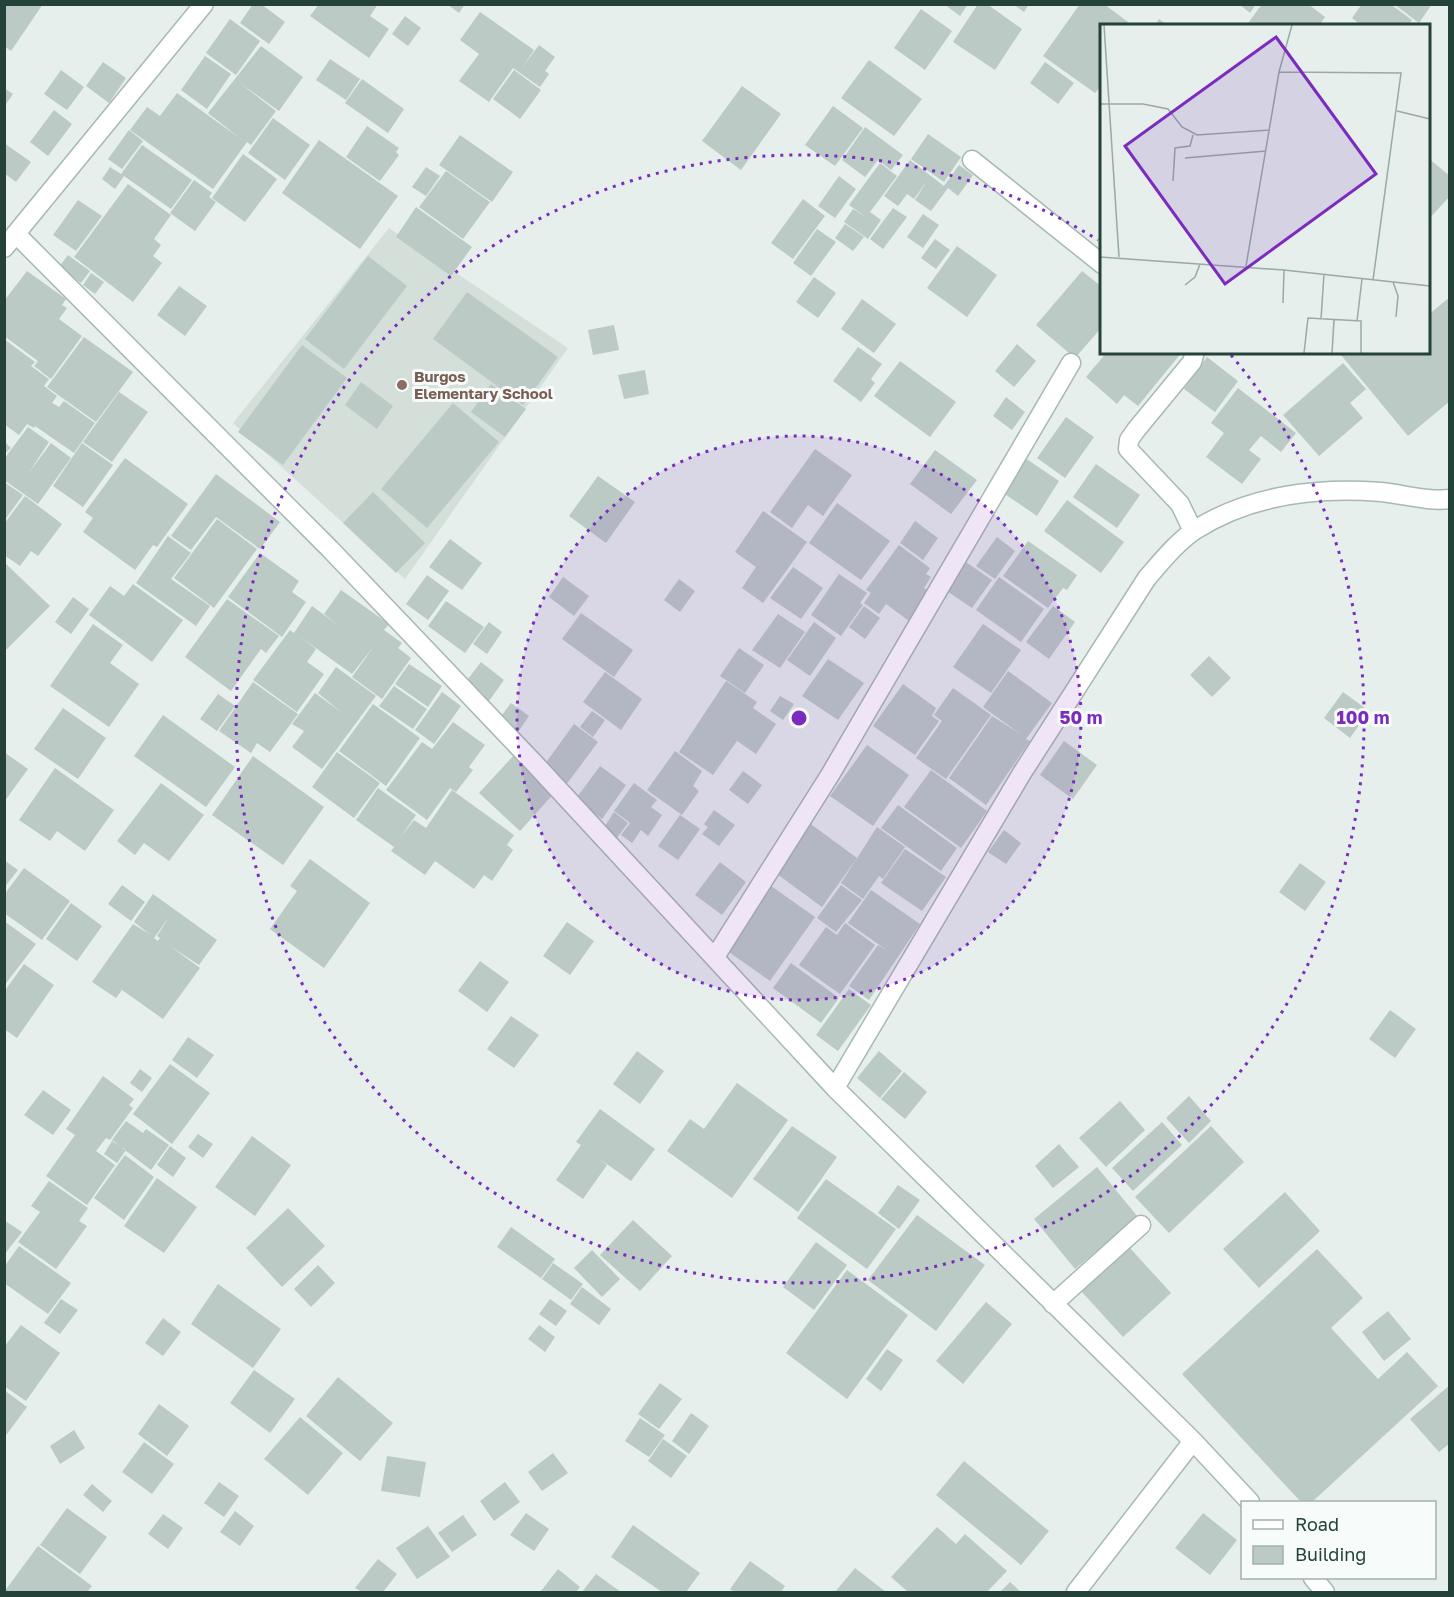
<svg xmlns="http://www.w3.org/2000/svg" width="1454" height="1597" viewBox="0 0 1454 1597" font-family="'Golos Text',sans-serif">
	<style>
		.built { fill: #d4dfda }
		.building { fill: #bbcac4; fill-rule: evenodd }
		.lines { fill: none; stroke-linecap: round; stroke-linejoin: round }
		.minor-casing { stroke: #a8b8b2; stroke-width: 21 }
		.minor { stroke: #fff; stroke-width: 18 }
		.ring { fill: none; stroke: #7b2cbf; stroke-width: 3; stroke-dasharray: 3 6 }
		.education-dot { fill: #8d6e63; stroke: #f7fbf9; stroke-width: 2 }
		.labels { text-anchor: middle; dominant-baseline: central; stroke-width: 6; stroke-linejoin: round; paint-order: stroke }
		.education-label { font-size: 15px; font-weight: bold; fill: #785e54; stroke: #f7fbf9; text-anchor: start }
		.inset-road { fill: none; stroke: #98aaa4; stroke-width: 1.5 }
		.view { fill: #7b2cbf; fill-opacity: 0.15; stroke: #7b2cbf; stroke-width: 3 }
		.inset-edge { fill: none; stroke: #24423a; stroke-width: 3 }
		.centre { fill: #7b2cbf; stroke: #f7fbf9; stroke-width: 3 }
		.ring-label { font-size: 18px; text-anchor: middle; font-weight: bold; fill: #7b2cbf; stroke: #f7fbf9; stroke-width: 6; stroke-linejoin: round; paint-order: stroke }
	</style>
	<rect width="100%" height="100%" fill="#e6efeb"/>
	<path class="built" d="M389 228 568 348 405 579 233 423Z"/>
	<path class="building" d="M4 4H43L11 51 4 46Z
		M253 4H261L285 22 269 44 240 23Z
		M319 4H378L370 16 389 29 369 58 310 16Z
		M447 4H465L459 13Z
		M944 4H968L960 16Z
		M978 4H987L1022 29 995 70 953 42Z
		M1013 4H1029L1024 12Z
		M1080 4H1104L1128 22 1125 26H1102V85L1095 93 1043 56Z
		M1239 4H1256L1250 13Z
		M1262 4H1308L1325 17 1319 26H1246Z
		M1362 4H1390L1412 20 1408 26H1362L1352 18Z
		M1394 4H1432L1419 23Z
		M921 9 952 31 925 70 894 48Z
		M480 12 534 50 522 68 539 45 555 57 545 71 549 74 540 87 513 68 489 102 459 81 479 54 460 40Z
		M405 16 421 28 408 46 392 34Z
		M230 19 260 41 236 75 206 53Z
		M1159 19 1168 26H1155Z
		M261 46 303 77 279 111 240 83 276 111 251 145 247 142 213 189 130 130 147 107 160 116 177 93 241 139 208 113Z
		M205 56 231 74 207 109 181 90Z
		M330 59 360 79 346 100 316 80Z
		M869 60 922 99 894 136 841 98Z
		M103 62 126 78 109 103 86 86Z
		M1045 62 1074 83 1058 104 1030 83Z
		M61 70 84 87 67 110 44 94Z
		M514 70 541 90 520 119 493 99Z
		M362 79 404 109 388 133 345 103Z
		M742 86 781 114 741 170 702 141Z
		M4 88 13 94 4 107Z
		M833 106 863 128 835 166 805 145Z
		M54 110 72 124 48 156 30 142Z
		M273 118 310 145 285 180 248 153Z
		M367 126 399 148 396 152 399 155 380 181 346 157Z
		M865 127 903 155 891 170 878 160 865 177 842 160Z
		M129 130 143 141 122 169 108 159Z
		M928 134 961 157 944 182 911 159Z
		M460 135 513 172 492 202 439 165Z
		M319 140 398 196 360 249 282 193Z
		M4 143 31 162 16 182 4 173Z
		M142 145 192 180 171 209 124 176 115 189 102 179 110 167 121 174Z
		M243 154 277 179 245 222 212 198Z
		M1428 158 1450 176V196L1428 220Z
		M910 160 944 186 959 165 973 175 958 196 948 188 931 211 915 200 927 181 914 199 907 194 898 206 884 196Z
		M880 163 897 176 870 212 881 220 868 239 844 222 853 209 866 217 849 205Z
		M426 167 440 176 426 196 412 187Z
		M446 171 490 202 463 239 419 207Z
		M839 176 856 189 835 218 818 206Z
		M194 180 212 193 209 197 216 202 195 231 170 213Z
		M128 184 171 215 154 239 161 245 153 256 162 263 133 302 74 257Z
		M803 199 825 216 793 259 771 243Z
		M78 200 102 216 76 251 53 235Z
		M416 207 472 247 451 276 396 237Z
		M893 208 907 217 883 249 870 239Z
		M923 214 939 225 923 248 907 237Z
		M845 224 864 237 853 251 835 238Z
		M817 229 836 242 811 276 793 263Z
		M935 239 950 250 936 269 921 258Z
		M957 246 997 275 967 317 927 288Z
		M68 255 90 271 81 283 59 267Z
		M368 256 407 286 344 369 305 339Z
		M27 271 66 299 62 305 67 308 59 319 82 336 51 379 34 366 38 361 4 336V301Z
		M1082 271 1102 287V327L1075 358 1036 325Z
		M91 273 104 282 95 294 83 285Z
		M814 277 836 293 818 318 796 302Z
		M179 286 207 306 185 336 157 315Z
		M467 292 558 357 523 405 433 339Z
		M1450 297V401L1408 436 1341 355 1344 352H1428V315Z
		M862 299 896 324 874 353 841 329Z
		M614 325 619 350 593 355 588 330Z
		M84 337 133 372 96 422 47 387Z
		M4 339 35 362 31 366 49 379 44 386 57 396 52 403 59 407 64 401 95 423 74 453 35 426 34 428 27 424 19 435 4 424Z
		M1017 344 1036 361 1014 387 995 371Z
		M302 345 347 378 283 465 238 432Z
		M858 347 882 364 871 379 875 383 861 402 833 381Z
		M1107 352H1182L1138 406 1124 395 1117 404 1086 377Z
		M1207 357 1238 381 1215 412 1184 389Z
		M900 361 956 402 930 437 874 396Z
		M1343 363 1366 389 1350 403 1363 418 1319 456 1283 415Z
		M645 370 649 394 624 399 618 375Z
		M361 382 393 406 377 429 345 405Z
		M491 384 526 409 505 437 471 412Z
		M1238 388 1296 433 1281 452 1261 436 1249 450 1261 459 1242 484 1206 457 1224 433 1211 423Z
		M119 392 148 412 112 462 83 442Z
		M1006 397 1025 412 1012 430 993 416Z
		M453 403 499 442 427 528 381 489Z
		M1066 417 1094 437 1065 478 1037 458Z
		M28 427 49 442 28 474 51 443 71 458 38 504 4 480V459Z
		M4 441 11 448 4 454Z
		M82 443 113 465 83 507 53 486Z
		M815 449 852 475 823 516 808 505 792 528 770 512Z
		M935 450 977 480 951 514 910 484Z
		M125 458 188 504 157 547 153 545 135 570 83 532 93 518 85 512Z
		M1025 458 1059 481 1037 516 1002 492Z
		M1096 464 1140 495 1117 528 1073 497Z
		M216 474 280 522 260 549 216 517 191 550 171 536Z
		M598 476 635 502 606 543 569 516Z
		M4 482 23 495 4 521Z
		M373 492 425 543 396 573 343 523Z
		M25 496 62 524 38 556 31 551 20 566 4 555V524Z
		M1067 500 1124 542 1101 573 1044 531Z
		M837 503 890 541 861 580 809 543Z
		M763 511 807 542 763 603 742 588 756 567 735 552Z
		M217 519 257 549 214 608 174 578Z
		M915 521 938 538 923 560 900 543Z
		M168 536 191 553 171 579 210 606 196 626 136 583Z
		M997 537 1015 551 995 579 976 566Z
		M450 539 482 563 462 590 429 567Z
		M1028 541 1077 575 1067 590 1063 588 1048 608 1003 576Z
		M899 545 930 568 926 574 931 577 924 588 930 592 909 621 886 604 879 614 864 603 871 593 866 590Z
		M260 553 299 581 292 592 306 602 282 637 228 597Z
		M963 560 992 580 972 608 944 589Z
		M4 562 50 606 4 652Z
		M793 567 823 588 801 619 770 598Z
		M839 574 867 593 860 603 863 605 841 636 811 615Z
		M427 575 449 591 428 620 406 604Z
		M563 577 589 596 574 616 549 597Z
		M999 577 1044 609 1021 642 976 610Z
		M679 579 695 591 680 612 664 600Z
		M133 584 183 620 152 662 89 615 110 586 124 596Z
		M341 590 389 624 384 630 402 643 398 648 411 658 382 699 352 677 374 646 352 674 299 636 316 649 307 662 324 674 297 712 253 680 290 630 294 633 312 606 339 626 324 614Z
		M73 597 89 609 71 634 55 622Z
		M227 599 279 636 266 653 261 649 231 691 185 657Z
		M446 601 484 627 465 653 428 626Z
		M864 606 880 618 865 639 849 627Z
		M1053 606 1075 622 1049 659 1026 642Z
		M581 613 633 650 614 677 562 639Z
		M778 614 805 632 780 668 752 650Z
		M489 622 502 632 487 654 473 644Z
		M814 622 836 638 810 676 787 660Z
		M93 624 123 645 110 663 139 684 109 727 50 686Z
		M983 624 1021 650 991 693 953 667Z
		M739 648 764 665 745 693 720 676Z
		M1209 656 1231 678 1212 697 1190 675Z
		M828 659 864 683 838 720 802 696Z
		M481 662 504 680 489 701 465 683Z
		M409 664 442 686 428 707 395 684Z
		M336 667 376 696 322 769 292 747 304 731 292 724 315 693 341 712 318 693Z
		M1008 671 1052 703 1026 739 1030 741 986 805 949 778 992 716 1022 735 983 707Z
		M605 672 642 699 621 730 583 702Z
		M726 681 757 702 753 708 776 724 756 754 737 741 713 775 679 752Z
		M253 682 298 714 270 752 257 743 251 753 219 731Z
		M903 684 936 708 932 716 939 721 915 755 873 726Z
		M394 686 427 709 413 729 379 706Z
		M953 688 991 715 946 779 916 758 942 721 934 715Z
		M442 692 461 706 434 744 415 730Z
		M1343 692 1369 711 1350 738 1324 718Z
		M218 694 235 706 217 731 200 719Z
		M780 696 794 704 783 720 770 711Z
		M511 703 529 716 518 732 499 719Z
		M373 704 420 738 386 786 339 751Z
		M63 708 106 738 78 779 34 749Z
		M592 711 605 720 593 737 580 727Z
		M163 715 235 767 206 807 134 756Z
		M453 722 485 745 469 767 473 770 456 792 450 788 427 820 386 790 422 742 432 749Z
		M574 724 598 742 566 785 542 768Z
		M1064 741 1097 765 1073 799 1040 775Z
		M867 745 909 775 873 826 830 796Z
		M675 751 702 771 693 786 699 791 682 815 647 790Z
		M4 752 28 769 4 802Z
		M337 752 380 783 354 818 312 787Z
		M515 754 556 791 520 831 479 793Z
		M253 756 324 807 283 865 212 815Z
		M600 766 626 785 602 819 575 800Z
		M55 768 114 810 85 851 57 831 50 841 19 820Z
		M931 770 987 811 961 848 904 807Z
		M743 771 762 785 748 804 729 790Z
		M161 783 204 815 169 861 144 843 135 855 117 841Z
		M634 783 657 800 651 807 662 815 648 836 641 830 632 843 621 835 630 823 614 811Z
		M378 788 416 815 400 838 414 820 426 828 452 790 514 835 507 845 513 850 492 881 484 875 474 889 435 861 425 875 391 851 394 847 356 820Z
		M898 805 957 848 941 871 881 828Z
		M714 810 735 825 719 846 702 834 708 827 704 824Z
		M614 812 628 823 616 839 603 829Z
		M680 815 700 829 678 860 658 846Z
		M808 822 857 858 822 907 773 871Z
		M877 827 905 847 883 879 879 876 863 899 841 883Z
		M1004 830 1021 843 1006 864 988 852Z
		M905 849 946 877 922 911 881 883Z
		M310 859 370 903 324 968 270 929 297 891 290 886Z
		M4 860 18 870 4 888Z
		M720 862 746 882 722 915 695 895Z
		M1300 863 1326 882 1305 911 1279 892Z
		M24 868 70 901 42 940 4 913V895Z
		M122 885 145 902 131 921 108 904Z
		M841 885 862 900 836 932 817 918Z
		M771 886 815 917 770 981 726 950Z
		M871 890 920 924 869 1000 849 986 878 945 888 951 848 923Z
		M153 894 217 940 199 965 170 946 200 968 163 1019 122 990 116 998 92 982 133 924 151 935 134 922ZM170 916 157 936 160 938 158 941 154 938Z
		M71 903 102 926 77 961 46 939Z
		M4 921 36 944 4 986Z
		M567 922 594 941 570 975 543 956Z
		M845 923 875 945 840 994 799 965 826 927 837 935Z
		M480 961 509 982 487 1012 458 991Z
		M791 963 839 998 821 1023 773 988Z
		M24 964 54 985 17 1038 4 1029V992Z
		M849 989 871 1005 838 1051 816 1035Z
		M1390 1010 1416 1029 1395 1058 1369 1039Z
		M511 1016 539 1035 514 1068 487 1049Z
		M188 1037 214 1055 197 1078 172 1060Z
		M637 1051 664 1071 640 1104 613 1084Z
		M879 1051 902 1071 880 1098 857 1078Z
		M170 1064 210 1093 172 1144 133 1114Z
		M140 1069 152 1078 142 1092 130 1083Z
		M904 1072 927 1092 905 1119 881 1099Z
		M103 1076 134 1099 129 1105 133 1108 110 1140 106 1138 96 1151 115 1165 87 1205 46 1176 75 1135 66 1129Z
		M737 1083 788 1120 732 1198 667 1151 690 1119 704 1129Z
		M43 1090 71 1110 53 1135 24 1115Z
		M1189 1096 1211 1121 1189 1143 1166 1118Z
		M1120 1101 1145 1130 1106 1167 1079 1138Z
		M600 1109 655 1149 631 1181 598 1158 607 1165 583 1199 556 1180 581 1145 576 1142Z
		M126 1121 143 1133 146 1129 169 1145 151 1170 112 1140Z
		M1162 1122 1182 1145 1133 1191 1112 1168Z
		M792 1126 837 1157 798 1212 753 1179Z
		M1211 1126 1244 1162 1169 1233 1135 1197Z
		M198 1134 213 1144 203 1158 188 1147Z
		M252 1136 291 1165 255 1216 215 1187Z
		M112 1141 126 1150 117 1163 104 1154Z
		M1059 1144 1079 1167 1053 1188 1035 1166Z
		M170 1146 186 1158 173 1177 157 1165Z
		M125 1155 154 1177 124 1220 94 1198Z
		M1097 1167 1138 1217 1075 1269 1034 1219Z
		M157 1178 197 1207 164 1253 124 1226Z
		M826 1179 896 1229 867 1269 797 1218Z
		M49 1181 88 1208 79 1221 87 1226 56 1269 18 1242 40 1212 31 1206Z
		M898 1185 920 1200 899 1229 878 1213Z
		M1285 1192 1320 1231 1259 1288 1223 1249Z
		M288 1208 325 1246 282 1287 246 1248Z
		M917 1215 985 1265 936 1331 868 1280Z
		M4 1220 22 1232 4 1255Z
		M633 1220 672 1256 640 1291 600 1255Z
		M511 1227 555 1259 541 1278 497 1247Z
		M816 1242 847 1265 814 1310 783 1287Z
		M19 1246 71 1283 48 1314 4 1283V1267Z
		M1129 1247 1171 1293 1123 1337 1081 1291Z
		M1317 1249 1363 1298 1331 1328 1378 1379 1407 1352 1438 1386 1312 1502H1301L1182 1374Z
		M592 1250 620 1279 602 1297 574 1268Z
		M553 1263 583 1284 571 1300 542 1279Z
		M318 1265 335 1283 311 1307 294 1289Z
		M847 1270 908 1315 847 1399 786 1353Z
		M218 1284 281 1329 253 1368 191 1324Z
		M582 1287 611 1309 599 1325 570 1304Z
		M61 1299 78 1310 60 1334 44 1323Z
		M550 1299 567 1311 556 1326 539 1314Z
		M986 1302 1012 1324 963 1384 936 1361Z
		M1388 1311 1411 1339 1384 1361 1362 1332Z
		M163 1318 181 1332 163 1356 145 1343Z
		M21 1325 60 1353 26 1401 4 1386V1347Z
		M539 1325 555 1337 545 1352 528 1339Z
		M887 1349 903 1360 881 1391 866 1379Z
		M254 1370 295 1399 270 1433 230 1403Z
		M338 1377 393 1423 360 1461 306 1416Z
		M660 1383 682 1399 659 1429 638 1414Z
		M1450 1385V1443L1439 1452 1410 1419Z
		M4 1390 27 1407 4 1438Z
		M159 1404 189 1426 167 1456 138 1434Z
		M691 1413 709 1426 689 1454 672 1441Z
		M300 1417 343 1453 308 1495 264 1459Z
		M640 1418 665 1435 649 1457 625 1441Z
		M74 1430 85 1448 60 1464 50 1446Z
		M663 1439 687 1456 671 1478 648 1461Z
		M144 1442 174 1464 152 1494 122 1472Z
		M553 1453 568 1473 542 1491 528 1472Z
		M387 1456 426 1462 420 1497 381 1491Z
		M964 1461 1049 1531 1021 1565 936 1495Z
		M219 1482 239 1496 224 1517 204 1503Z
		M505 1482 520 1502 494 1521 480 1501Z
		M92 1484 112 1501 103 1512 83 1495Z
		M67 1508 107 1537 80 1574 40 1545Z
		M235 1511 254 1526 240 1546 220 1532Z
		M526 1513 549 1529 534 1551 510 1535Z
		M1203 1513 1237 1540 1210 1575 1175 1548Z
		M163 1514 183 1528 168 1549 148 1534Z
		M463 1515 477 1535 452 1552 438 1533Z
		M633 1525 700 1573 686 1592H662L611 1557Z
		M428 1526 450 1557 417 1579 396 1548Z
		M937 1527 956 1544 965 1534 1007 1571 987 1592H908L891 1577Z
		M38 1546 92 1586 87 1592H4Z
		M378 1559 397 1574 383 1592H362L355 1588Z
		M750 1561 785 1586 781 1592H734L730 1589Z
		M855 1568 886 1592H835Z
		M558 1569 580 1587 576 1592 541 1591Z
		M596 1574 621 1592H582Z
		M1010 1582 1021 1592H1000Z"/>
	<g class="lines">
		<defs>
			<path id="minor" d="M972 160 1102 264
				M16 234 330 549 535 764 835 1088 1193 1441 1250 1502
				M4 248 204 4
				M1193 531 1180 504 1128 449 1129 440 1136 430 1192 362 1195 352
				M715 957 830 775 1071 363
				M835 1088 1022 773 1147 578C1161 562 1177 542 1195 530 1250 495 1318 487 1381 492 1403 494 1428 502 1450 499
				M1053 1304 1141 1225
				M1313 1578 1325 1592
				M1076 1592 1193 1441"/>
		</defs>
		<use href="#minor" class="minor-casing"/>
		<use href="#minor" class="minor"/>
	</g>
	<circle cx="799" cy="718" r="282" fill="#7b2cbf" fill-opacity=".12"/>
	<g class="ring">
		<circle cx="799" cy="718" r="282"/>
		<path d="M1231 355A564 564 0 1 1 1098 240"/>
	</g>
	<circle class="education-dot" cx="402" cy="385" r="6"/>
	<g class="labels">
		<g class="education-label">
			<text x="414" y="376">Burgos<tspan x="414" dy="17">Elementary School</tspan></text>
		</g>
	</g>
	<g transform="translate(1100 24)">
		<rect width="330" height="330" fill="#e6efeb"/>
		<path class="inset-road" d="M4 1 19 233M179 48 301 49 273 256M0 80H43L68 85 82 103 97 111 170 106M297 87 330 95M85 134 166 127M73 157 75 124 90 122 93 111M0 233 184 246 330 262M146 242 179 48 192 1M293 258 298 272 296 293M85 261 95 253 100 240M183 279 184 246M221 295 224 250M257 297 262 255M204 329 208 294 261 297V329M232 329 234 296"/>
		<path class="view" d="M176 13 276 150 125 260 25 122Z"/>
		<rect width="330" height="330" class="inset-edge"/>
	</g>
	<circle cx="799" cy="718" r="9" class="centre"/>
	<g class="ring-label">
		<text x="1081" y="724">50 m</text>
		<text x="1363" y="724">100 m</text>
	</g>
	<rect width="1454" height="1597" fill="none" stroke="#24423a" stroke-width="12"/>
	<rect x="1241" y="1501" width="195" height="78" fill="#f7fbf9" stroke="#a3b1ad" stroke-width="1.5"/>
	<rect x="1253" y="1520" width="30" height="9" fill="#ffffff" stroke="#a3b1ad" stroke-width="1.5"/>
	<text x="1295" y="1531" font-size="18" fill="#24423a">Road</text>
	<rect x="1253" y="1546" width="30" height="18" fill="#bbcac4" stroke="#a3b1ad" stroke-width="1.5"/>
	<text x="1295" y="1561" font-size="18" fill="#24423a">Building</text>
</svg>
